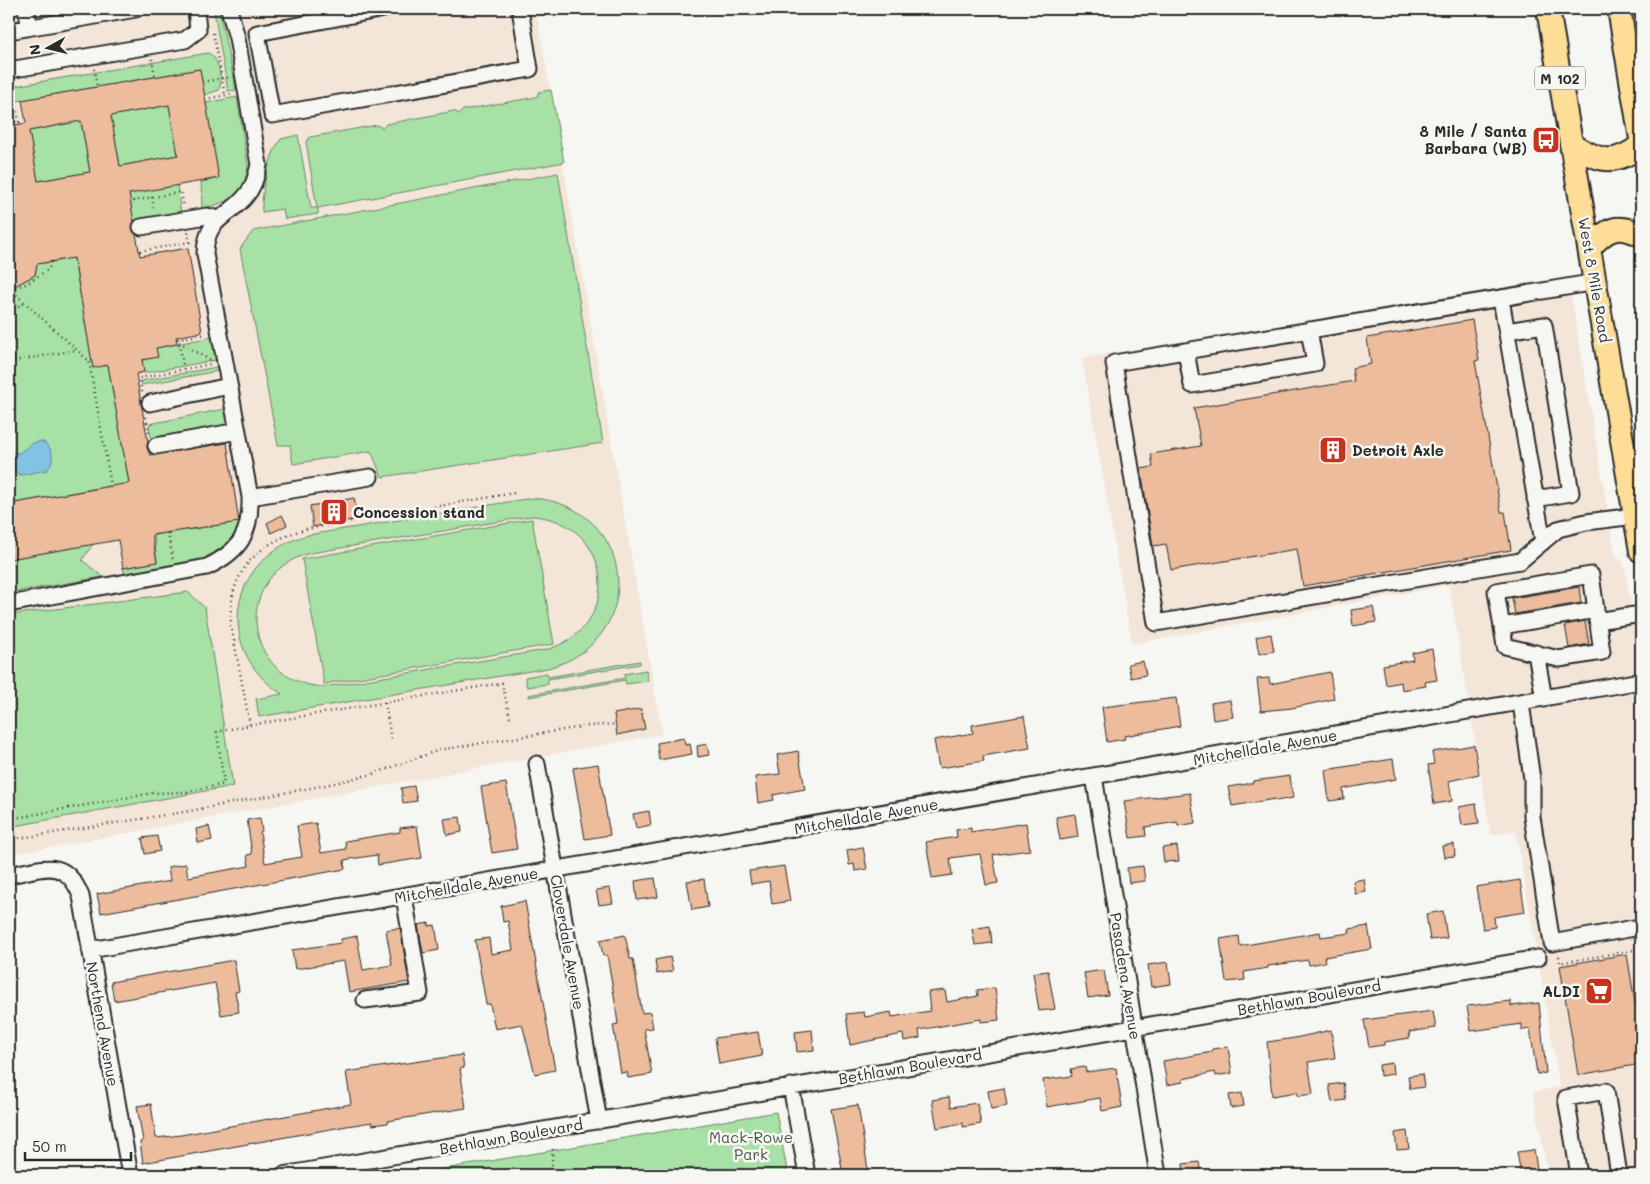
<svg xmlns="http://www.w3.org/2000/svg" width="1650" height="1184" viewBox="0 0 1650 1184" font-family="Mali,sans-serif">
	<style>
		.built { fill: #f3e5d8 }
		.green { fill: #a7e1a5; stroke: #698668; fill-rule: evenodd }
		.water { fill: #82c3e3; stroke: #5f8699 }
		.building { fill: #ecbc9c; stroke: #2b2b2b; fill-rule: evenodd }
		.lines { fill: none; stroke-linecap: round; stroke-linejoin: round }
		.minor-casing { stroke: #2b2b2b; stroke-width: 19 }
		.highway-casing { stroke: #2b2b2b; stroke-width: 26 }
		.path { stroke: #2b2b2b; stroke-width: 2.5; stroke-dasharray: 1 4; stroke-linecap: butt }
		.minor { stroke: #f6f6f2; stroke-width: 15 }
		.highway { stroke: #fedd96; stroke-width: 22 }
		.labels { text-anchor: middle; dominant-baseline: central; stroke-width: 5; stroke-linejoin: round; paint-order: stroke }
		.shield { fill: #f6f6f2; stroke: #686867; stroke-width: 1 }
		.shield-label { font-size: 14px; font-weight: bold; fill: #2b2b2b }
		.poi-label { font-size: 15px; font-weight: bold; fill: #2b2b2b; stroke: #f6f6f2; text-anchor: end }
		.street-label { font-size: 15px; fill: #2b2b2b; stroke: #f6f6f2 }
		.park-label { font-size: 15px; fill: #4a584a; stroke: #f6f6f2 }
	</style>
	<rect width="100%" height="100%" fill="#f6f6f2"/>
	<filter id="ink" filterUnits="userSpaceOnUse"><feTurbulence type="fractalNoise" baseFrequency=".02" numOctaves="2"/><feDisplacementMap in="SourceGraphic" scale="10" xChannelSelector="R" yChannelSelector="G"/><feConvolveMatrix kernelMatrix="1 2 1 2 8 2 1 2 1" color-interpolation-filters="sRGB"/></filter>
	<g filter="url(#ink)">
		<path class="built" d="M127 9H536L662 734 9 855V30Z
			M1568 277 1615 554 1624 564 1641 663V1175H1548L1533 1092 1560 1087 1516 831 1491 835 1449 585 1132 644 1082 358Z"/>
		<path class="green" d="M219 10 236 90 228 91 214 11Z
			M208 53C219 57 223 80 219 90L204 95 199 69 11 102 9 105V87Z
			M551 90 564 162 318 208V214L285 219 283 209 262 212C261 192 269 154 281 139L298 135 311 208H317L306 142 310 137 377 125 383 128 386 124 454 111 459 114 463 110 531 98 538 96V92Z
			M237 97 248 166C245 195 229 203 202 208L201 182 218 179 206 103Z
			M169 105 178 155 120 166 111 116Z
			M81 121 90 172 38 181 29 131Z
			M558 173 603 443 382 477 371 451 293 464 290 445H278L240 249 253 231Z
			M177 185 181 214 134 222 129 194Z
			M60 252 73 254 93 367 108 365 130 488 109 486 9 504V289L35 275 37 264 59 261Z
			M212 337 216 360 144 373 142 360 157 357 156 348Z
			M217 367 218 371 142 385 141 381Z
			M225 409 228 424 151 438 149 424Z
			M532 498C637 505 650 641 548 668L259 717 256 699 282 694C212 649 229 556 308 535ZM532 516C615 521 625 629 545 650L324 687C241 682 231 573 311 553Z
			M532 519 554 644 324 684 302 559Z
			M238 522 239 526C230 542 222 552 204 559L125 574 123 568 157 562 154 535Z
			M93 544 82 560 103 577 9 593V559Z
			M188 592 205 608 233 786 9 827V615Z
			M640 661V664L548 679V684L527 687 525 677 547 673 548 677Z
			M646 670 648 681 626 684 625 680 529 697 528 695 625 678 624 674Z
			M776 1112 788 1175H408H409Z"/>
		<path class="water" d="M41 441C53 446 56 461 47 470L21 475C10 469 9 464 9 452L19 453 31 444Z"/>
		<path class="building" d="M200 69 219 178 129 194 134 222 132 229 136 234 140 256 188 248 202 332 176 337 177 344 156 348 158 357 142 360 144 372 136 374 148 442 147 447 150 455 227 443 239 522 152 535 157 562 123 568 118 540 9 559V504L129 483 108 365 93 368 74 258 37 264 35 275 9 289V126L26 123 22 100ZM169 105 178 155 120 166 111 116ZM81 121 90 172 38 181 29 131Z
			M1472 320 1479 360 1475 361 1501 512H1505L1511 550 1303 586 1297 549 1171 570 1166 544 1153 546 1141 469 1153 467 1151 454 1201 446 1194 408 1354 381 1352 368 1371 364 1367 338Z
			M354 498 358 519 313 527 310 506Z
			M282 515 287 525 271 533 267 523Z
			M1579 587 1581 603 1515 614 1512 598Z
			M1373 607 1376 622 1353 626 1351 610Z
			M1585 621 1589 644 1569 648 1565 625Z
			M1271 634 1274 651 1259 654 1256 637Z
			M1432 649 1437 680 1425 682 1426 686 1402 690 1401 682 1386 685 1383 665 1413 660 1412 653Z
			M1143 661 1146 675 1131 678 1128 664Z
			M1330 672 1334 699 1292 708 1261 711 1257 679 1269 678 1270 684Z
			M1176 698 1180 726 1124 736 1125 739 1107 742 1102 707Z
			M1230 700 1233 717 1213 720 1211 703Z
			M641 709 645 729 617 735 614 714Z
			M1024 716 1030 748 983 756 984 761 939 768 934 740 973 733 972 725Z
			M684 738 685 745 690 744 692 754 659 760 657 743Z
			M707 744 709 755 698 757 697 746Z
			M1474 745 1479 774 1449 781 1452 801 1434 804 1428 765 1434 764 1432 752Z
			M798 751 805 789 773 795 774 800 758 803 755 777 780 774 777 755Z
			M1393 759 1396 779 1343 789 1344 799 1329 801 1325 770Z
			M598 764 610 835 585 839 573 768Z
			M1290 776 1293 798 1276 801 1275 799 1232 806 1228 787 1253 783V781Z
			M506 783 517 849 492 853 481 787Z
			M414 786 417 801 403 803 401 788Z
			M1190 793 1195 823 1178 826 1177 822 1145 827 1146 836 1130 838 1124 801Z
			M1476 804 1479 823 1462 825 1459 807Z
			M649 811 651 825 636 828 633 814Z
			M1075 814 1078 837 1060 840 1056 817Z
			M460 817 462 832 447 835 444 819Z
			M260 818 262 831 260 832 265 863 302 857 297 826 316 823 321 853 346 849 345 841 400 832V828L417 826 422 858 378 865 377 855 344 860 345 869 101 913 97 894 170 881 168 867 186 864 188 877 249 866 247 855 252 854 247 820Z
			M1026 823 1030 850 993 855 998 883 986 885 980 854 950 858 952 875 932 878 926 842 957 837 956 830 971 828V832Z
			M209 826 212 840 198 843 196 829Z
			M157 836 160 851 145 854 142 838Z
			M1454 844 1455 856 1444 857 1442 846Z
			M1177 846 1179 861 1164 862 1162 848Z
			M863 847 867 869 855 871 854 864 849 865 847 850Z
			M784 866 790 901 772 904 769 881 751 884 749 871Z
			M1143 866 1145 881 1129 883 1127 868Z
			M655 878 658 897 637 900 635 881Z
			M704 879 708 907 692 910 687 881Z
			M1364 879 1366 892 1355 894 1353 881Z
			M1520 880 1525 912 1494 917 1495 927 1483 929 1476 887Z
			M610 888 613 903 599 905 596 890Z
			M525 901 555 1070 535 1074 522 1024 495 1029 490 1004H486L475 940 489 938 491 954 513 950 508 921 503 922 501 906Z
			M1443 911 1447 938 1430 940 1426 914Z
			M429 923V926L435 925 439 950 423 953 418 925Z
			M990 926 992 943 975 945 972 929Z
			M1368 926 1372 949 1324 957 1325 962 1309 965 1308 960 1268 966V968L1244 972 1245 980 1226 982 1220 939 1239 936 1240 946 1320 932 1321 937 1350 933 1349 929Z
			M400 928 409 982 349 992 344 961 295 969 292 950 341 943V939L357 936 363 970 392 965 386 930Z
			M625 935 630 959H633L642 1013 650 1012 653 1028 644 1029 652 1074 628 1078 627 1072 621 1073 613 1025 618 1024 614 995 607 955 603 956 600 940Z
			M1627 954 1641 1040V1064L1578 1075 1560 966Z
			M670 957 673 971 657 974 655 960Z
			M234 960 239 991 235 992 239 1012 221 1015 215 983 114 1001 111 982Z
			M1168 962 1171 984 1151 987 1148 965Z
			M1104 970 1108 995 1088 998 1084 973Z
			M1048 971 1055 1009 1039 1011 1033 973Z
			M995 988 999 1020 981 1022V1019L919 1030 920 1038 904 1041 903 1034 850 1045 846 1014 864 1012 865 1017 891 1012 892 1017 930 1011 928 992 945 990 947 1002 978 996 977 990Z
			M1511 1001V1006L1539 1003 1546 1073 1537 1074 1530 1029 1522 1030V1024L1471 1031 1467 1006Z
			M1433 1011 1436 1028 1409 1032 1410 1038 1384 1042V1045L1369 1047 1364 1020Z
			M812 1030 814 1050 797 1052 795 1032Z
			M1331 1030 1335 1058 1308 1062 1313 1094 1298 1096 1297 1092 1272 1096 1267 1042 1295 1038Z
			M758 1032 762 1056 719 1064 715 1038Z
			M1228 1047 1232 1073 1216 1076 1215 1072 1183 1079V1082L1167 1085 1163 1061 1212 1052V1049Z
			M462 1055 464 1068 460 1069 466 1108 388 1121V1123L372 1125V1122L347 1126 143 1163 140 1142 143 1141 137 1106 151 1104 156 1138 181 1135 351 1104 346 1072Z
			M1392 1063 1393 1074 1380 1076 1379 1065Z
			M1085 1067 1086 1072 1116 1068 1122 1107 1102 1111 1100 1098 1047 1107 1043 1080 1072 1076 1071 1069Z
			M1422 1074 1424 1087 1410 1089 1408 1076Z
			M1343 1083 1346 1100 1332 1102 1329 1085Z
			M1004 1088 1007 1106 991 1109 988 1091Z
			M1242 1093 1244 1106 1231 1108 1229 1095Z
			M949 1097 951 1107 977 1103 981 1124 963 1127V1123L937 1128 932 1100Z
			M858 1105 868 1170 843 1174 831 1109Z
			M1407 1131 1409 1149 1397 1150 1395 1133Z
			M1534 1150 1538 1175H1521L1517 1152Z
			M1199 1162 1201 1175H1184L1183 1164Z"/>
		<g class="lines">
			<defs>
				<path id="minor" d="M26 9 30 27
					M384 9 257 33 272 115 530 69 520 9
					M9 31 136 9
					M9 70 185 40 198 30 196 9
					M141 227 207 216 218 219
					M1596 282 1114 363 1156 623 1520 561 1558 529 1586 522 1635 516
					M1501 299 1543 542
					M1507 331 1544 325 1571 493 1535 499
					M1186 351 1192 385 1315 364 1309 330
					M150 403 229 386
					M156 446 238 431
					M250 497 370 477
					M1591 575 1602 652 1559 659 1505 646 1496 591Z
					M9 604 207 567C240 551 251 534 250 497L205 254C206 218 226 219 245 197 254 187 256 176 259 165L237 38 229 9
					M1597 621 1641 614
					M1502 626 1596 610
					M1536 653 1544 699
					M1521 703 1532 779V817L1552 943 1634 928 1641 929
					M537 764 599 1121
					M1094 776 1158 1175
					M9 875C43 869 65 856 81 896L130 1175
					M90 950 1641 681
					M365 1000 420 993 404 896
					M791 1086 807 1175
					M283 1175 1538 958
					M1579 1175 1566 1098 1606 1091 1619 1175"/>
				<path id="highway" d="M1548 9 1641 551
					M1619 9 1641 139
					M1571 144C1599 161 1614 167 1641 145
					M1590 247C1607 229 1617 223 1641 235"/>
			</defs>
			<use href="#minor" class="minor-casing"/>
			<use href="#highway" class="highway-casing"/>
			<path class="path" d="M213 33 225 95
				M152 59 155 77
				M94 69 97 87
				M202 82 229 77
				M205 99 232 94
				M9 124 19 122 12 84
				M152 197 154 211
				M133 201 181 192 184 207
				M188 232 190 244
				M140 251 190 242
				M51 262 49 269 26 284 10 289 89 361 111 485
				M9 310 25 303
				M179 342 210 360
				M9 362 76 350
				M184 369 178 339 206 334
				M142 392 139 378 211 364
				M146 417 149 434
				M168 533 173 560
				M385 703 391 739
				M250 725 502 683 510 718
				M9 819 153 793 186 792 224 784 217 732 250 725 231 625C227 572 258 542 306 529L514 493
				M9 840 184 812 326 785 373 774 439 750 588 726 615 724
				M1559 956 1560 963 1634 950
				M551 1175 553 1148"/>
			<use href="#minor" class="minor"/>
			<use href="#highway" class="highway"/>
		</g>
	</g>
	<defs>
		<symbol id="bus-square" viewBox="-11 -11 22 22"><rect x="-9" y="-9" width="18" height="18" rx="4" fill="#c8321e" stroke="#f6f6f2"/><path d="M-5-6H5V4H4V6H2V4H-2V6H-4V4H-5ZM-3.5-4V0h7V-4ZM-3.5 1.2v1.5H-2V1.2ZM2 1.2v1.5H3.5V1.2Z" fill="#fff"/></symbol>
		<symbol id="building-square" viewBox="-11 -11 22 22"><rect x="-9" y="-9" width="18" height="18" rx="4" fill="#c8321e" stroke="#f6f6f2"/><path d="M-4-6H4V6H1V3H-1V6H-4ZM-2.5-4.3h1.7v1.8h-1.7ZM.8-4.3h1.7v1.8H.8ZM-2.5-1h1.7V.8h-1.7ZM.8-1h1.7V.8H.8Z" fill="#fff"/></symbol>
		<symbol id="supermarket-square" viewBox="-11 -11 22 22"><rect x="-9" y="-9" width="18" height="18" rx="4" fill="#c8321e" stroke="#f6f6f2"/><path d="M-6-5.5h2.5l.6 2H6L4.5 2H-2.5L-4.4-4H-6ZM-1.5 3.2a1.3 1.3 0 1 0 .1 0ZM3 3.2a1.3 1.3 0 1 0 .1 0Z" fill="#fff"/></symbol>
	</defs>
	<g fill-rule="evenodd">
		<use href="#bus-square" x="1530" y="124" width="32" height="32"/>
		<use href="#building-square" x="1317" y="434" width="32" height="32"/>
		<use href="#building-square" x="318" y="496" width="32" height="32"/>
		<use href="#supermarket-square" x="1583" y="975" width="32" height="32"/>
	</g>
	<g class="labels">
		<rect class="shield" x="1535" y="66.5" width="50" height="23" rx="4"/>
		<g class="shield-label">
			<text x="1560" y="78">M 102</text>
		</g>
		<g class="poi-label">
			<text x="1527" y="131">8 Mile / Santa<tspan x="1527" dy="17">Barbara (WB)</tspan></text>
			<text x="1352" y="450" text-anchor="start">Detroit Axle</text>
			<text x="353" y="512" text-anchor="start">Concession stand</text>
			<text x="1580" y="991">ALDI</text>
		</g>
		<g class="street-label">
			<text transform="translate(1595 280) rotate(80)">West 8 Mile Road</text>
			<text transform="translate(1265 747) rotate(-10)">Mitchelldale Avenue</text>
			<text transform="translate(866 816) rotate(-10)">Mitchelldale Avenue</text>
			<text transform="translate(466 885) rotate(-10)">Mitchelldale Avenue</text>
			<text transform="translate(568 942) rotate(80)">Cloverdale Avenue</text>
			<text transform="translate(1126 976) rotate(81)">Pasadena Avenue</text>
			<text transform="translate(1309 997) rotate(-10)">Bethlawn Boulevard</text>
			<text transform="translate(103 1024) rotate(80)">Northend Avenue</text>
			<text transform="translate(910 1066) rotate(-10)">Bethlawn Boulevard</text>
			<text transform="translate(511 1136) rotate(-10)">Bethlawn Boulevard</text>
		</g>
		<g class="park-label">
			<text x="751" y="1137">Mack-Rowe<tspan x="751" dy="17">Park</tspan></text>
		</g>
	</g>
	<rect width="1650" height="1184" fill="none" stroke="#f6f6f2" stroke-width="30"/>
	<rect x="15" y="15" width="1620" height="1154" fill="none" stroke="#2b2b2b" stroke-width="2" filter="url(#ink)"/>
	<g transform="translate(48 48) rotate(262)" stroke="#f6f6f2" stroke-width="4" paint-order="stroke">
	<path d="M0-4L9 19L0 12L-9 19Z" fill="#2b2b2b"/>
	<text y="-8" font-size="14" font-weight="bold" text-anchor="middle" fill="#2b2b2b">N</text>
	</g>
	<path d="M25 1152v8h106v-8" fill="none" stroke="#2b2b2b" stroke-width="2.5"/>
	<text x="32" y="1152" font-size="15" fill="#2b2b2b" stroke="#f6f6f2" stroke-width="4" paint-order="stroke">50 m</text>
</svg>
